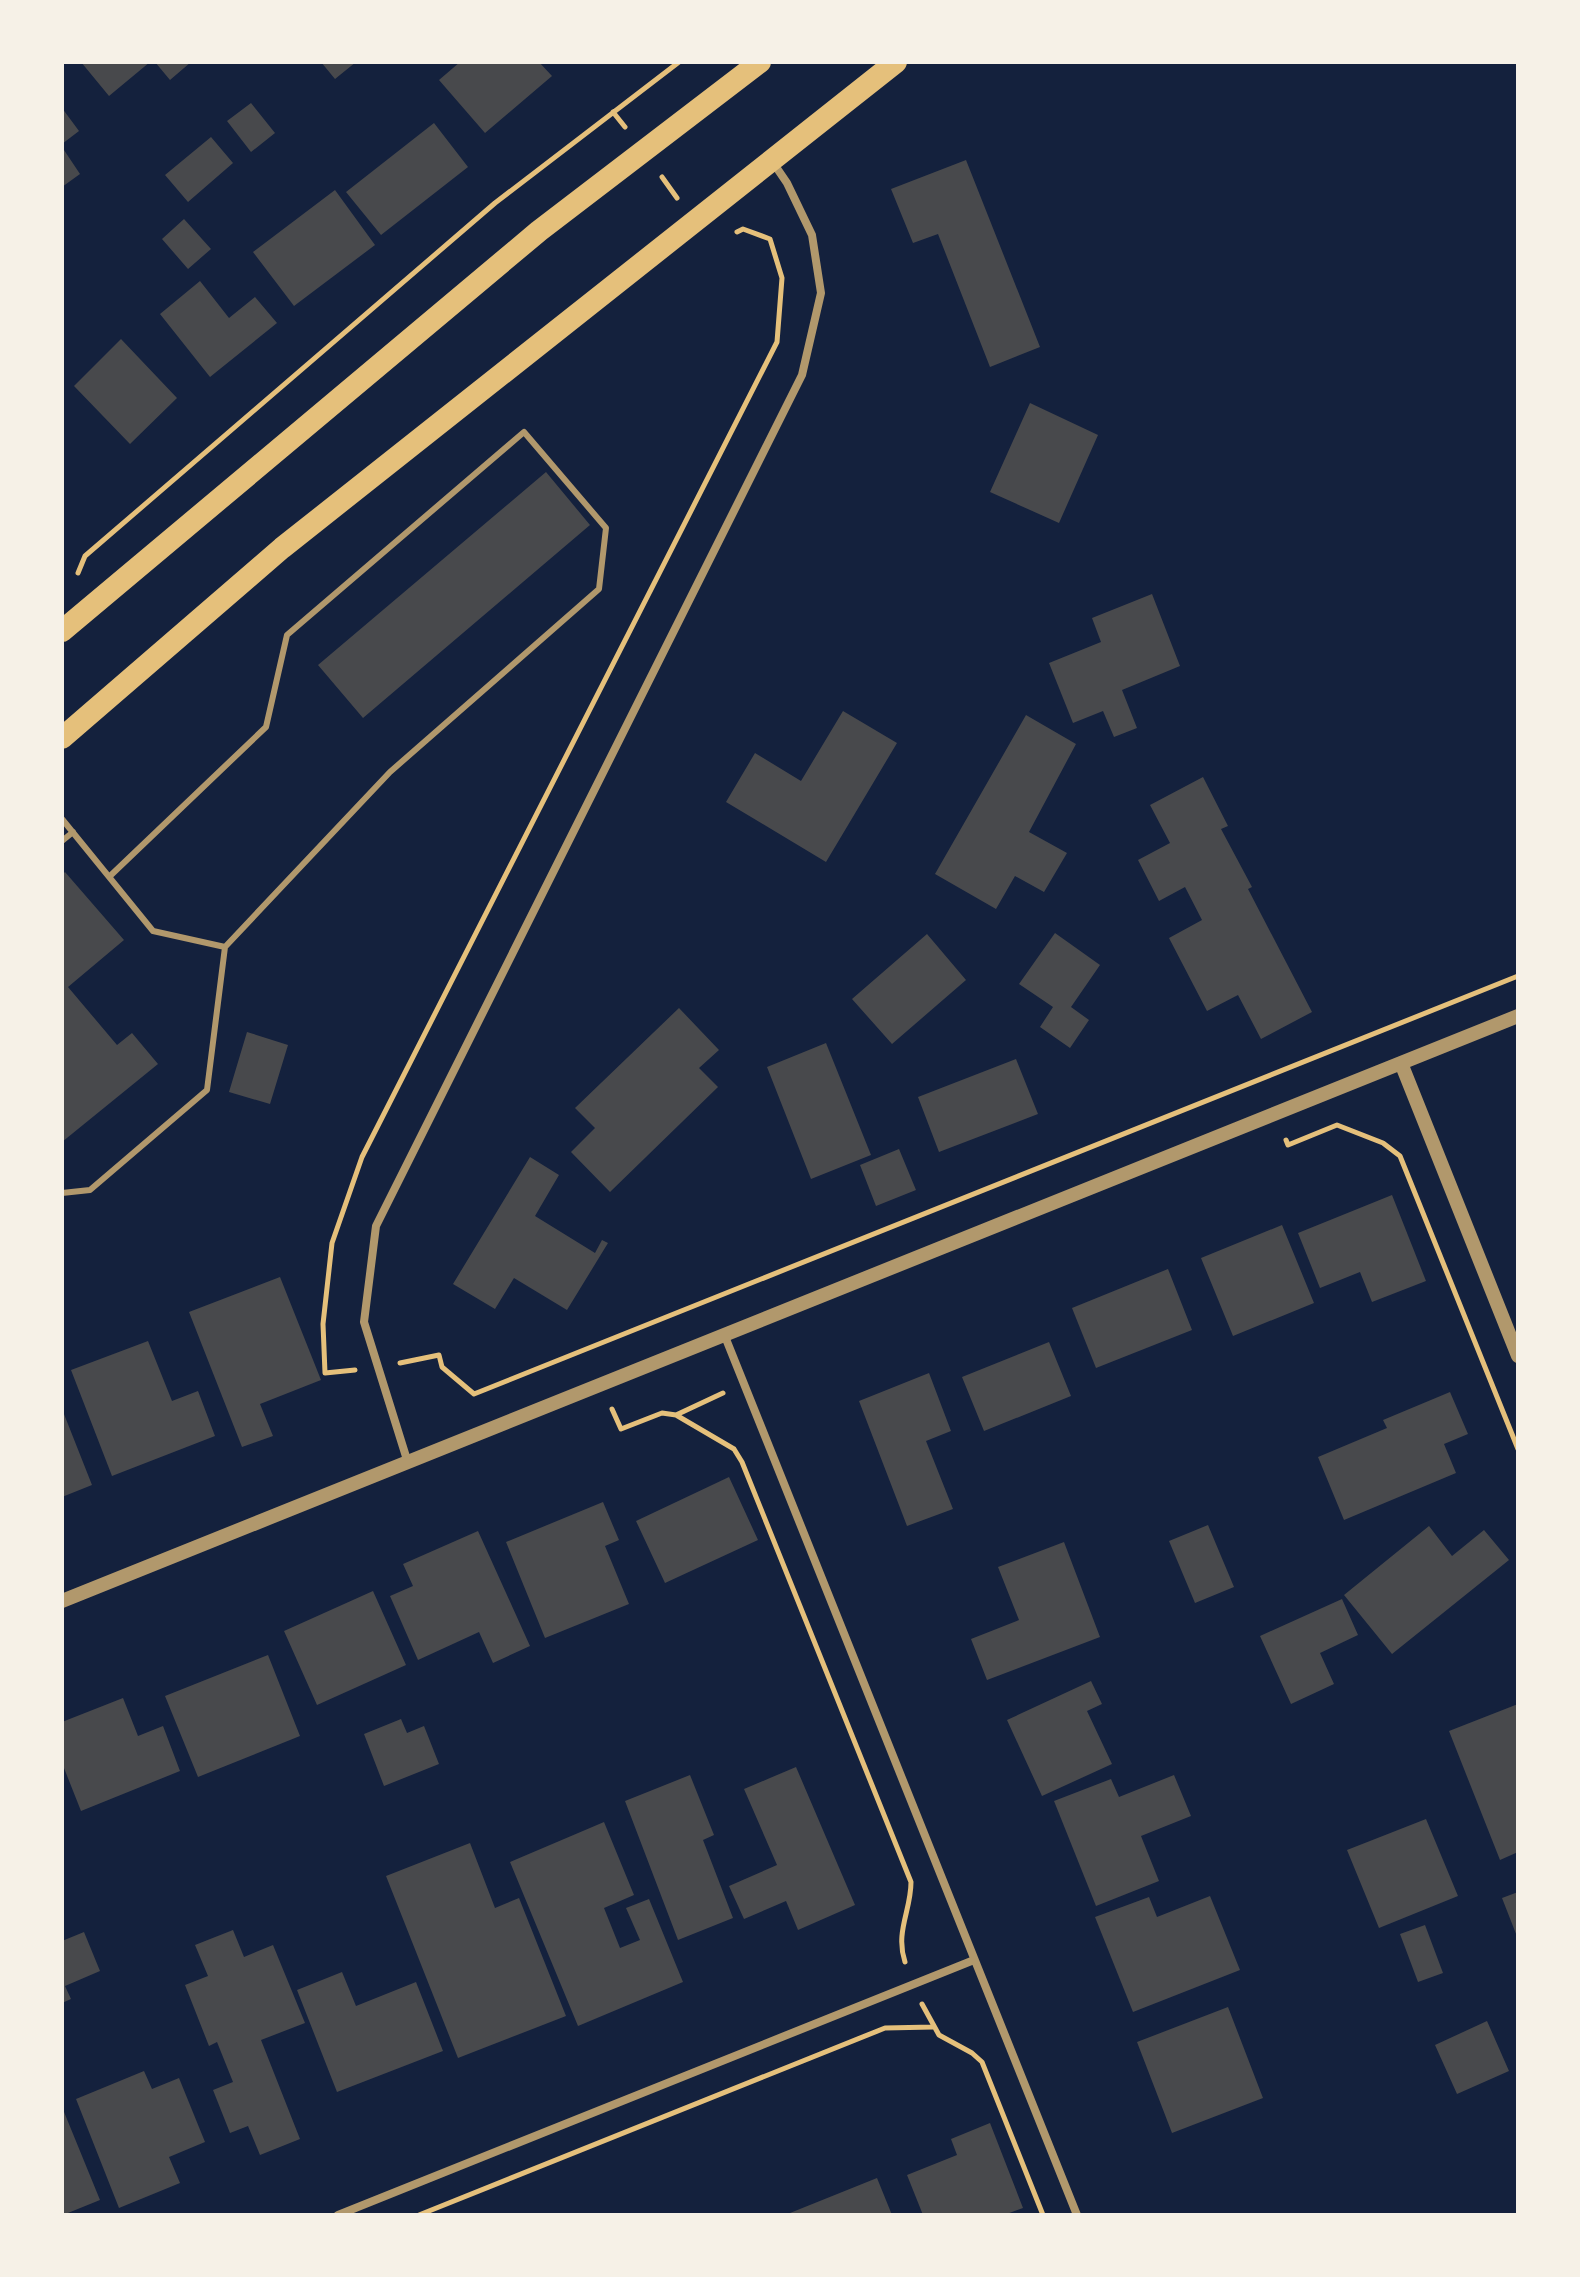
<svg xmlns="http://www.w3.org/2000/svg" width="1580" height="2277" viewBox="0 0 1580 2277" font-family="'IBM Plex Serif',serif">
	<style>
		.building { fill: #48494c }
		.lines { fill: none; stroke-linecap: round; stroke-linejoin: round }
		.path { stroke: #e5c07b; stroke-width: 5 }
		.service { stroke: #b1986c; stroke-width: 6 }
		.minor { stroke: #b1986c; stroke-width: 8 }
		.tertiary { stroke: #b1986c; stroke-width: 14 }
		.trunk { stroke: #e5c07b; stroke-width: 22 }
	</style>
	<rect width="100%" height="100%" fill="#14213d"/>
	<path class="building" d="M81 62H150L109 96Z
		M155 62H191L170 80Z
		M321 62H356L335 79Z
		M460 62H539L552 76 485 133 439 80Z
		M251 103 275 133 251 152 227 121Z
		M62 108 79 131 62 144Z
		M434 123 468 167 381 235 346 192Z
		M211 137 233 163 188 202 165 175Z
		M62 147 80 174 62 187Z
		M966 160 1040 347 990 367 938 234 913 243 891 189Z
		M335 190 375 245 294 306 253 252Z
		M184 219 211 249 188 269 162 239Z
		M200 281 229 318 255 297 277 323 210 377 160 314Z
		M121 339 177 398 130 444 74 386Z
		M1030 403 1098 435 1059 523 990 492Z
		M546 472 590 525 363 718 318 665Z
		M1152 594 1180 666 1122 690 1137 728 1114 737 1103 711 1073 723 1049 663 1101 642 1092 618Z
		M843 711 897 743 826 862 726 802 755 753 801 781Z
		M1026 715 1076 744 1029 832 1067 853 1044 892 1015 876 996 909 935 874Z
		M1203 777 1228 826 1221 829 1252 887 1248 889 1312 1012 1261 1039 1238 995 1207 1011 1169 938 1202 920 1185 887 1159 901 1138 860 1170 843 1150 805Z
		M65 872 124 940 68 987 117 1045 132 1033 158 1064 62 1142V875Z
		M1055 933 1100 965 1071 1007 1089 1020 1070 1048 1040 1027 1053 1007 1019 984Z
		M927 934 966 980 892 1044 852 999Z
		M679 1008 719 1050 699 1068 718 1087 610 1192 571 1152 595 1128 575 1108Z
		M247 1032 288 1045 270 1104 229 1092Z
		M826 1043 871 1155 811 1179 767 1067Z
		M1016 1059 1038 1114 939 1152 918 1097Z
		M899 1149 916 1190 876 1206 860 1165Z
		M530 1157 559 1175 535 1216 595 1253 602 1240 608 1243 567 1310 514 1278 495 1309 453 1284Z
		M1392 1195 1426 1281 1372 1302 1360 1272 1320 1288 1298 1233Z
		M1282 1225 1314 1303 1233 1336 1201 1258Z
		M1168 1269 1192 1330 1096 1368 1072 1308Z
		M280 1277 321 1380 260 1404 273 1436 242 1447 189 1312Z
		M148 1341 172 1401 198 1391 215 1436 112 1476 71 1370Z
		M1049 1342 1071 1396 984 1431 962 1377Z
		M929 1373 951 1431 926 1441 953 1509 907 1526 859 1401Z
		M1450 1392 1468 1434 1444 1444 1456 1473 1344 1520 1318 1457 1387 1428 1383 1420Z
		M62 1409 92 1485 62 1497Z
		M729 1477 758 1540 665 1583 636 1521Z
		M603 1502 619 1540 605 1546 629 1604 545 1638 506 1542Z
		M1208 1525 1234 1587 1195 1603 1169 1541Z
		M1429 1526 1452 1556 1484 1530 1509 1560 1392 1654 1344 1595Z
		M478 1531 530 1646 493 1663 479 1632 418 1660 390 1596 413 1586 403 1564Z
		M1064 1542 1100 1637 987 1680 971 1639 1019 1620 998 1567Z
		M373 1591 406 1665 317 1705 284 1631Z
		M1342 1599 1358 1635 1320 1653 1334 1684 1291 1704 1260 1636Z
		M268 1655 300 1736 198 1777 165 1696Z
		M1091 1681 1102 1704 1087 1711 1112 1764 1042 1796 1007 1720Z
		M123 1698 138 1736 163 1726 180 1771 81 1811 62 1763V1722Z
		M1518 1704V1852L1500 1860 1449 1731Z
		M401 1719 407 1733 424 1726 439 1764 384 1786 364 1734Z
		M796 1767 855 1905 798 1930 786 1901 744 1919 729 1886 777 1865 744 1789Z
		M690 1775 714 1835 703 1840 733 1918 678 1940 625 1801Z
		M1174 1775 1191 1816 1141 1836 1159 1881 1096 1906 1054 1801 1111 1779 1119 1797Z
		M1426 1819 1458 1896 1379 1928 1347 1850Z
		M604 1822 634 1895 604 1908 620 1948 640 1940 626 1908 649 1899 683 1982 578 2026 510 1862Z
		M470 1843 495 1908 519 1898 566 2016 458 2058 386 1876Z
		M1518 1892V1939L1502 1898Z
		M1210 1896 1240 1970 1133 2012 1095 1917 1149 1897 1157 1917Z
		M1425 1925 1443 1973 1418 1982 1400 1934Z
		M233 1930 244 1957 273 1945 305 2023 261 2040 300 2139 260 2155 248 2126 230 2133 213 2090 233 2082 217 2042 209 2046 185 1985 208 1976 195 1945Z
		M84 1932 100 1971 65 1986 71 1999 62 2003V1941Z
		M342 1972 356 2006 416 1982 443 2051 337 2092 297 1990Z
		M1228 2007 1263 2098 1172 2133 1137 2042Z
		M1487 2021 1509 2071 1457 2094 1435 2045Z
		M144 2071 152 2089 179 2078 205 2142 169 2157 180 2183 119 2208 76 2099Z
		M62 2107 100 2200 63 2215H62Z
		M990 2123 1023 2208 1004 2215H923L907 2175 957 2155 951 2139Z
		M877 2178 892 2215H785Z"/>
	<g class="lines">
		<path class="path" d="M613 112 625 127
			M662 177 677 198
			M78 573 85 556 495 203 679 62
			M1286 1140 1288 1145 1337 1125 1383 1143 1400 1156 1518 1449
			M400 1363 439 1355 442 1367 474 1394 1518 976
			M355 1370 325 1373 323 1324 332 1243 362 1157 777 342 782 278 770 239 743 229 737 232
			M723 1393 676 1415 734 1449 742 1462 911 1882C911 1911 895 1932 905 1962
			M612 1409 621 1429 662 1413 676 1415
			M922 2004 939 2035 972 2053 982 2062 1043 2215
			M419 2215 885 2028 933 2027"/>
		<path class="service" d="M62 819 153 931 225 947
			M62 841 73 832
			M62 1193 90 1190 207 1090 225 947 390 772 599 589 606 528 524 432 287 635 266 727 109 877"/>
		<path class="minor" d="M724 1334 1077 2215
			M408 1463 364 1322 376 1226 802 375 821 293 812 235 787 183 772 161
			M338 2215 974 1960"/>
		<path class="tertiary" d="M1401 1063 1518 1356
			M62 1601 1518 1016"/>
		<path class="trunk" d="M62 631 539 231 760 62
			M62 738 282 548 896 62"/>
	</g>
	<rect width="1580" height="2277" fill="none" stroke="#f6f1e7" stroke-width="128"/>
</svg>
